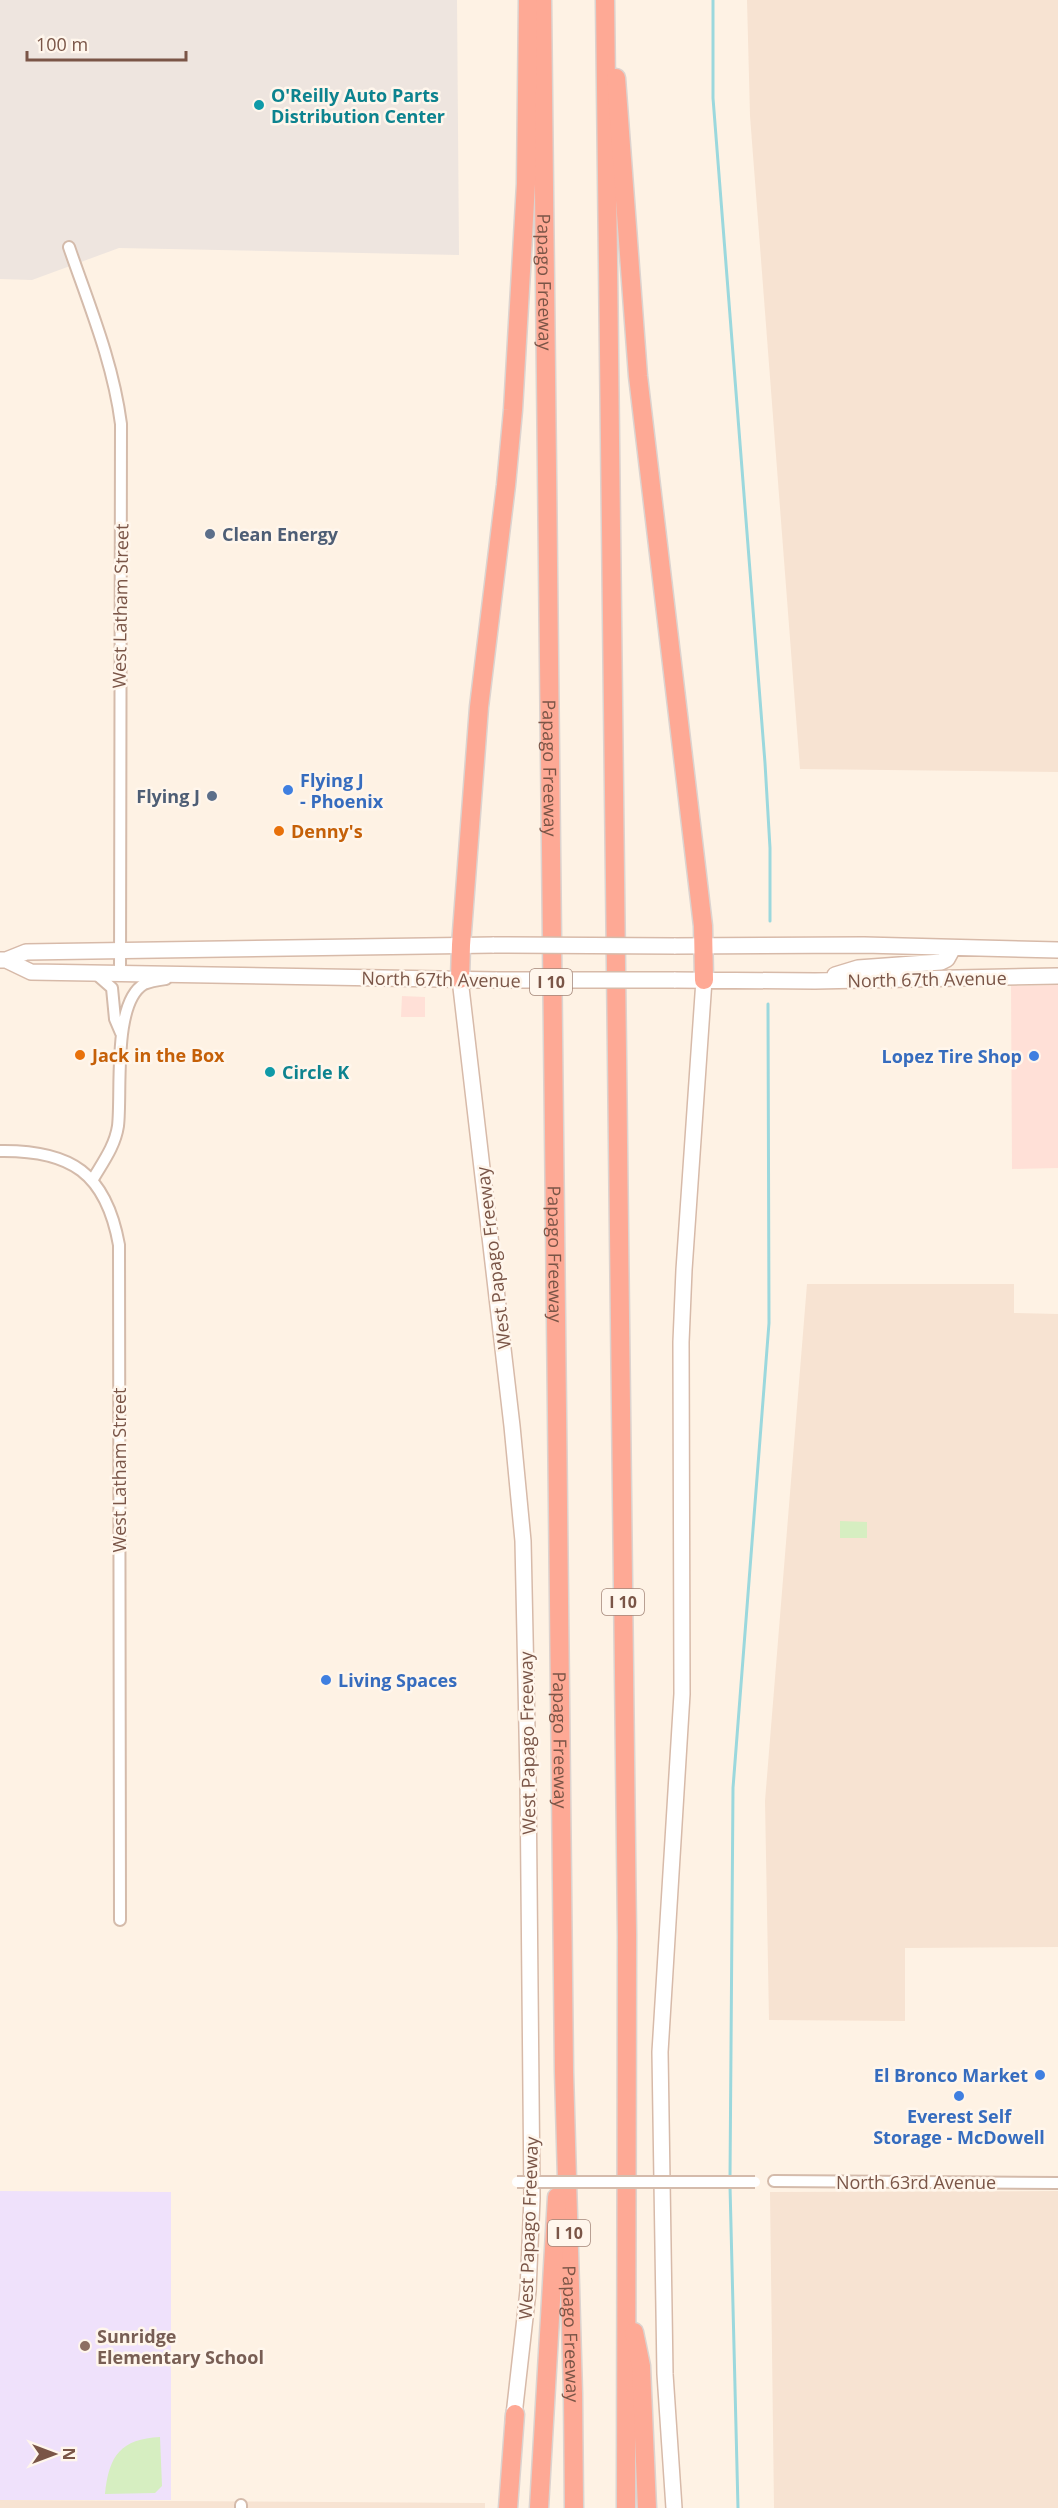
<svg xmlns="http://www.w3.org/2000/svg" width="1058" height="2508" viewBox="0 0 1058 2508" font-family="'Open Sans',sans-serif">
	<style>
		.residential { fill: #f7e3d2 }
		.commercial { fill: #ffe0d7 }
		.industrial { fill: #eee5df }
		.education { fill: #efe1fb }
		.green { fill: #d6eec1 }
		.lines { fill: none; stroke-linecap: round; stroke-linejoin: round }
		.stream { stroke: #9bd8dd; stroke-width: 3 }
		.minor-casing { stroke: #d4bbab; stroke-width: 14 }
		.secondary-casing { stroke: #d7baa9; stroke-width: 18 }
		.motorway-casing { stroke: #dcd3cf; stroke-width: 21 }
		.minor { stroke: #fff; stroke-width: 10 }
		.secondary { stroke: #fff; stroke-width: 15 }
		.motorway { stroke: #fea995; stroke-width: 18 }
		.minor-bridge-casing { stroke: #d4bbab; stroke-width: 14; stroke-linecap: butt }
		.secondary-bridge-casing { stroke: #d7baa9; stroke-width: 18; stroke-linecap: butt }
		.minor-bridge { stroke: #fff; stroke-width: 10 }
		.secondary-bridge { stroke: #fff; stroke-width: 15 }
		.culture-dot { fill: #0f9aa8; stroke: #fff6ec; stroke-width: 2 }
		.service-dot { fill: #5c6f8a; stroke: #fff6ec; stroke-width: 2 }
		.shop-dot { fill: #3f7fe0; stroke: #fff6ec; stroke-width: 2 }
		.food-dot { fill: #e8710a; stroke: #fff6ec; stroke-width: 2 }
		.education-dot { fill: #8d6e63; stroke: #fff6ec; stroke-width: 2 }
		.labels { text-anchor: middle; dominant-baseline: central; stroke-width: 5; stroke-linejoin: round; paint-order: stroke }
		.shield { fill: #fff6ec; stroke: #a28578; stroke-width: 1.5 }
		.shield-label { font-size: 16px; font-weight: bold; fill: #7a5547 }
		.culture-label { font-size: 18px; font-weight: bold; fill: #0d838f; stroke: #fff6ec; text-anchor: start }
		.street-label { font-size: 18px; fill: #7a5547; stroke: #fff6ec }
		.service-label { font-size: 18px; font-weight: bold; fill: #4e5e75; stroke: #fff6ec; text-anchor: start }
		.shop-label { font-size: 18px; font-weight: bold; fill: #366cbe; stroke: #fff6ec; text-anchor: start }
		.food-label { font-size: 18px; font-weight: bold; fill: #c56008; stroke: #fff6ec; text-anchor: start }
		.education-label { font-size: 18px; font-weight: bold; fill: #785e54; stroke: #fff6ec; text-anchor: start }
	</style>
	<rect width="100%" height="100%" fill="#fef2e4"/>
	<path class="residential" d="M747 0H1058V772L800 769 750 116Z
		M807 1284H1014V1313L1058 1314V1947L905 1948V2021L769 2020 765 1801Z
		M1058 2191V2508H774L770 2192Z
		M0 2500 485 2503V2508H0Z"/>
	<path class="commercial" d="M1058 985V1168L1012 1169 1011 986Z
		M402 996 425 997V1017H401Z"/>
	<path class="industrial" d="M0 0H457L459 255 119 248 32 280 0 279Z"/>
	<path class="education" d="M0 2191 171 2192V2500H0Z"/>
	<path class="green" d="M840 1521 867 1522V1538H840Z
		M160 2437 162 2486 155 2493 105 2494C109 2455 121 2439 160 2437Z"/>
	<g class="lines">
		<path class="stream" d="M713 0V98L765 763 770 848V921
			M730 2179 733 1788 769 1323 768 1004
			M730 2186 738 2508"/>
		<defs>
			<path id="minor" d="M69 247C89 305 113 362 121 424L120 974
				M96 974 112 988 115 1019 121 1033
				M0 1151C71 1150 106 1173 119 1245L120 1920
				M93 1179C103 1162 115 1146 118 1126 122 1093 112 1003 144 984 151 981 159 980 166 979
				M774 2181 1058 2183
				M241 2505V2508"/>
			<path id="secondary" d="M674 946 864 945 1058 950
				M0 960H6L26 952 494 945
				M6 960 31 972 497 980
				M835 975 858 968 941 962 947 959 953 948
				M460 979 512 1426 523 1541 528 1778 532 2198 528 2291 513 2424
				M674 980 815 981 1058 976
				M674 2508 665 2374 660 2052 682 1694 681 1342 684 1270 704 980"/>
			<g id="motorway">
				<path id="s1" d="M542 0 564 2072 573 2394 574 2508"/>
				<path d="M605 0 627 1935 626 2508"/>
				<path d="M616 78 638 376 703 926 704 980"/>
				<path d="M460 979 461 945 479 707 506 485 513 410 526 184 528 0"/>
				<path d="M634 2332 641 2366 647 2508"/>
				<path d="M508 2508 515 2414"/>
				<path d="M539 2508 557 2197"/>
			</g>
		</defs>
		<use href="#minor" class="minor-casing"/>
		<use href="#secondary" class="secondary-casing"/>
		<use href="#motorway" class="motorway-casing"/>
		<use href="#minor" class="minor"/>
		<use href="#secondary" class="secondary"/>
		<use href="#motorway" class="motorway"/>
		<defs>
			<path id="minor-bridge" d="M517 2182H755"/>
			<path id="secondary-bridge" d="M494 945 674 946
				M497 980H674"/>
		</defs>
		<use href="#minor-bridge" class="minor-bridge-casing"/>
		<use href="#secondary-bridge" class="secondary-bridge-casing"/>
		<use href="#minor-bridge" class="minor-bridge"/>
		<use href="#secondary-bridge" class="secondary-bridge"/>
	</g>
	<g class="culture-dot">
		<circle cx="259" cy="105" r="6"/>
		<circle cx="270" cy="1072" r="6"/>
	</g>
	<g class="service-dot">
		<circle cx="210" cy="534" r="6"/>
		<circle cx="212" cy="796" r="6"/>
	</g>
	<g class="shop-dot">
		<circle cx="288" cy="790" r="6"/>
		<circle cx="1034" cy="1056" r="6"/>
		<circle cx="326" cy="1680" r="6"/>
		<circle cx="1040" cy="2075" r="6"/>
		<circle cx="959" cy="2096" r="6"/>
	</g>
	<g class="food-dot">
		<circle cx="279" cy="831" r="6"/>
		<circle cx="80" cy="1055" r="6"/>
	</g>
	<circle class="education-dot" cx="85" cy="2346" r="6"/>
	<g class="labels">
		<g class="shield">
			<rect x="530" y="969" width="42" height="26" rx="4.5"/>
			<rect x="602" y="1589" width="42" height="26" rx="4.5"/>
			<rect x="548" y="2220" width="42" height="26" rx="4.5"/>
		</g>
		<g class="shield-label">
			<text x="551" y="982">I 10</text>
			<text x="623" y="1602">I 10</text>
			<text x="569" y="2233">I 10</text>
		</g>
		<g class="culture-label">
			<text x="271" y="95">O'Reilly Auto Parts<tspan x="271" dy="21">Distribution Center</tspan></text>
			<text x="282" y="1072">Circle K</text>
		</g>
		<g class="street-label">
			<text stroke="none"><textPath href="#s1" startOffset="282">Papago Freeway</textPath></text>
			<text transform="translate(120 606) rotate(-89)">West Latham Street</text>
			<text stroke="none"><textPath href="#s1" startOffset="768">Papago Freeway</textPath></text>
			<text transform="translate(441 979) rotate(1)">North 67th Avenue</text>
			<text transform="translate(927 979) rotate(-1)">North 67th Avenue</text>
			<text stroke="none"><textPath href="#s1" startOffset="1254">Papago Freeway</textPath></text>
			<text transform="translate(493 1258) rotate(-97)">West Papago Freeway</text>
			<text transform="translate(119 1470) rotate(-90)">West Latham Street</text>
			<text stroke="none"><textPath href="#s1" startOffset="1740">Papago Freeway</textPath></text>
			<text transform="translate(527 1743) rotate(-91)">West Papago Freeway</text>
			<text x="916" y="2182">North 63rd Avenue</text>
			<text transform="translate(528 2228) rotate(-88)">West Papago Freeway</text>
			<text stroke="none"><textPath href="#s1" startOffset="2334">Papago Freeway</textPath></text>
		</g>
		<g class="service-label">
			<text x="222" y="534">Clean Energy</text>
			<text x="200" y="796" text-anchor="end">Flying J</text>
		</g>
		<g class="shop-label">
			<text x="300" y="780">Flying J<tspan x="300" dy="21">- Phoenix</tspan></text>
			<text x="1022" y="1056" text-anchor="end">Lopez Tire Shop</text>
			<text x="338" y="1680">Living Spaces</text>
			<text x="1028" y="2075" text-anchor="end">El Bronco Market</text>
			<text x="959" y="2116" text-anchor="middle">Everest Self<tspan x="959" dy="21">Storage - McDowell</tspan></text>
		</g>
		<g class="food-label">
			<text x="291" y="831">Denny's</text>
			<text x="92" y="1055">Jack in the Box</text>
		</g>
		<g class="education-label">
			<text x="97" y="2336">Sunridge<tspan x="97" dy="21">Elementary School</tspan></text>
		</g>
	</g>
	<g transform="translate(54 2454) rotate(90)" stroke="#fff6ec" stroke-width="4.5" paint-order="stroke">
	<path d="M0-4.5L10 22L0 15L-10 22Z" fill="#7a5547"/>
	<text y="-9" font-size="16" font-weight="bold" text-anchor="middle" fill="#7a5547">N</text>
	</g>
	<path d="M27 51v9h159v-9" fill="none" stroke="#7a5547" stroke-width="3"/>
	<text x="36" y="51" font-size="18" fill="#7a5547" stroke="#fff6ec" stroke-width="4.5" paint-order="stroke">100 m</text>
</svg>
